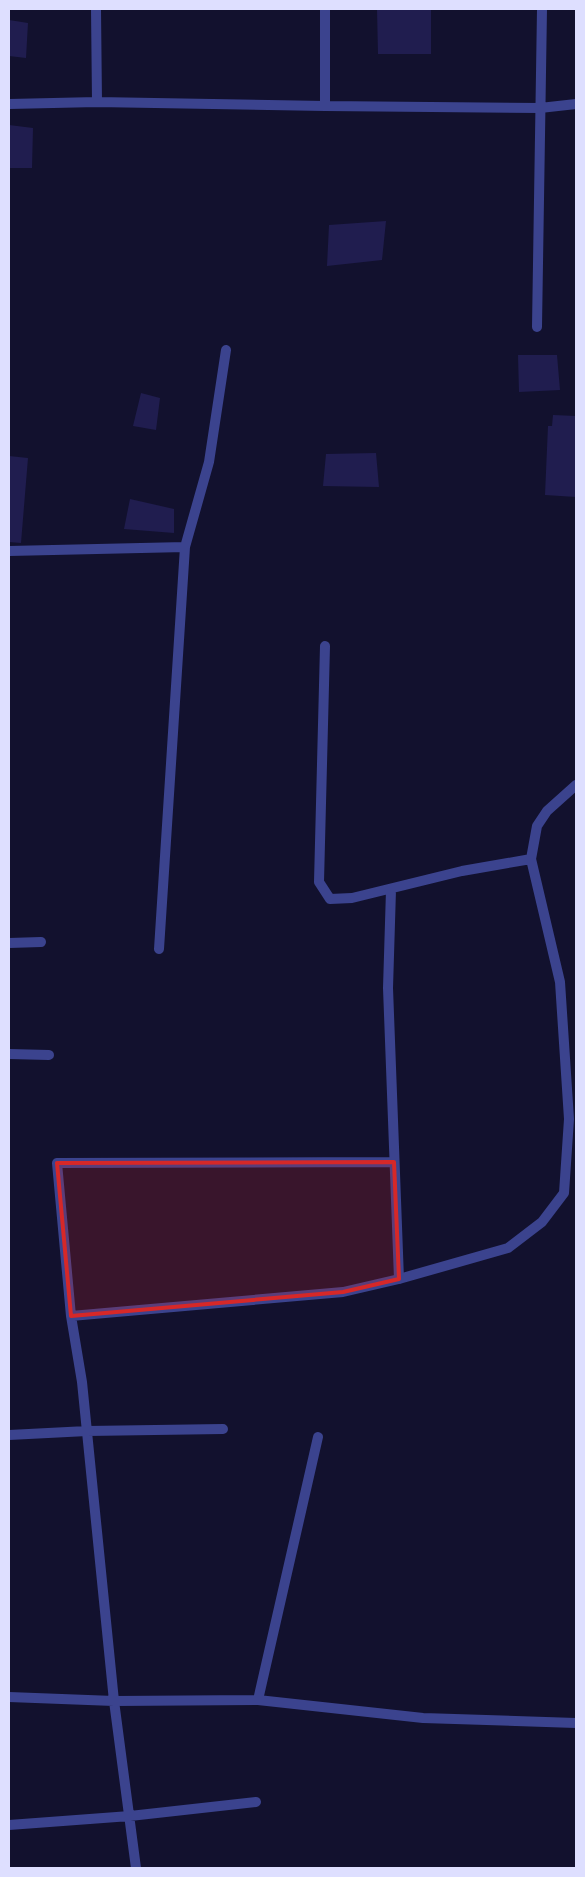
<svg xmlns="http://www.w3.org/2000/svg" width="585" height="1877" viewBox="0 0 585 1877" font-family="'Titillium Web',sans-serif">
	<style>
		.building { fill: #201d4f }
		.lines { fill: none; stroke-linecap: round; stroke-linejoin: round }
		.minor { stroke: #3b438e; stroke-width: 10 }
		.marked { fill: #d62828; fill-opacity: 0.2; stroke: #d62828; stroke-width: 4; stroke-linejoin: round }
	</style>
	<rect width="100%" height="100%" fill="#12112e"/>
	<path class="building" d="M377 9H431V54H378Z
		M9 20 28 23 26 58 9 56Z
		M9 125 33 128 32 168H9Z
		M386 221 382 260 327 266 329 225Z
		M518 355H557L560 390 519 392Z
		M141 393 160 398 156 430 133 426Z
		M553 415 576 416V497L545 495 548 426H552Z
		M376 453 379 487 323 486 326 454Z
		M9 456 28 458 21 543 9 542Z
		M130 499 174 509V533L124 529Z"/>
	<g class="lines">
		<path class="minor" d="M96 9 97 102
			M325 9V106L540 108 576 104
			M9 104 97 102 325 106
			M537 327 542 9
			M9 551 185 547
			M325 646 319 882 330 899 352 898 462 871 531 859
			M391 890 388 988 399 1279
			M9 943 41 942
			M159 949 185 547 209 462 226 350
			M9 1054 49 1055
			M71 1316 343 1292 399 1279 508 1248 542 1222 564 1193 569 1119 560 982 531 859 537 826 547 811 576 785
			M9 1435 87 1431 223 1429
			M9 1697 114 1701 258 1700 423 1718 576 1723
			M258 1700 318 1437
			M9 1825 130 1816 256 1802
			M136 1868 114 1701 82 1382 71 1316 57 1163 394 1162"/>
	</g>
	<path class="marked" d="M394 1162 399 1279 343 1292 71 1316 57 1163Z"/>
	<rect width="585" height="1877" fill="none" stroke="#dedfff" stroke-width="20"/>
</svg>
